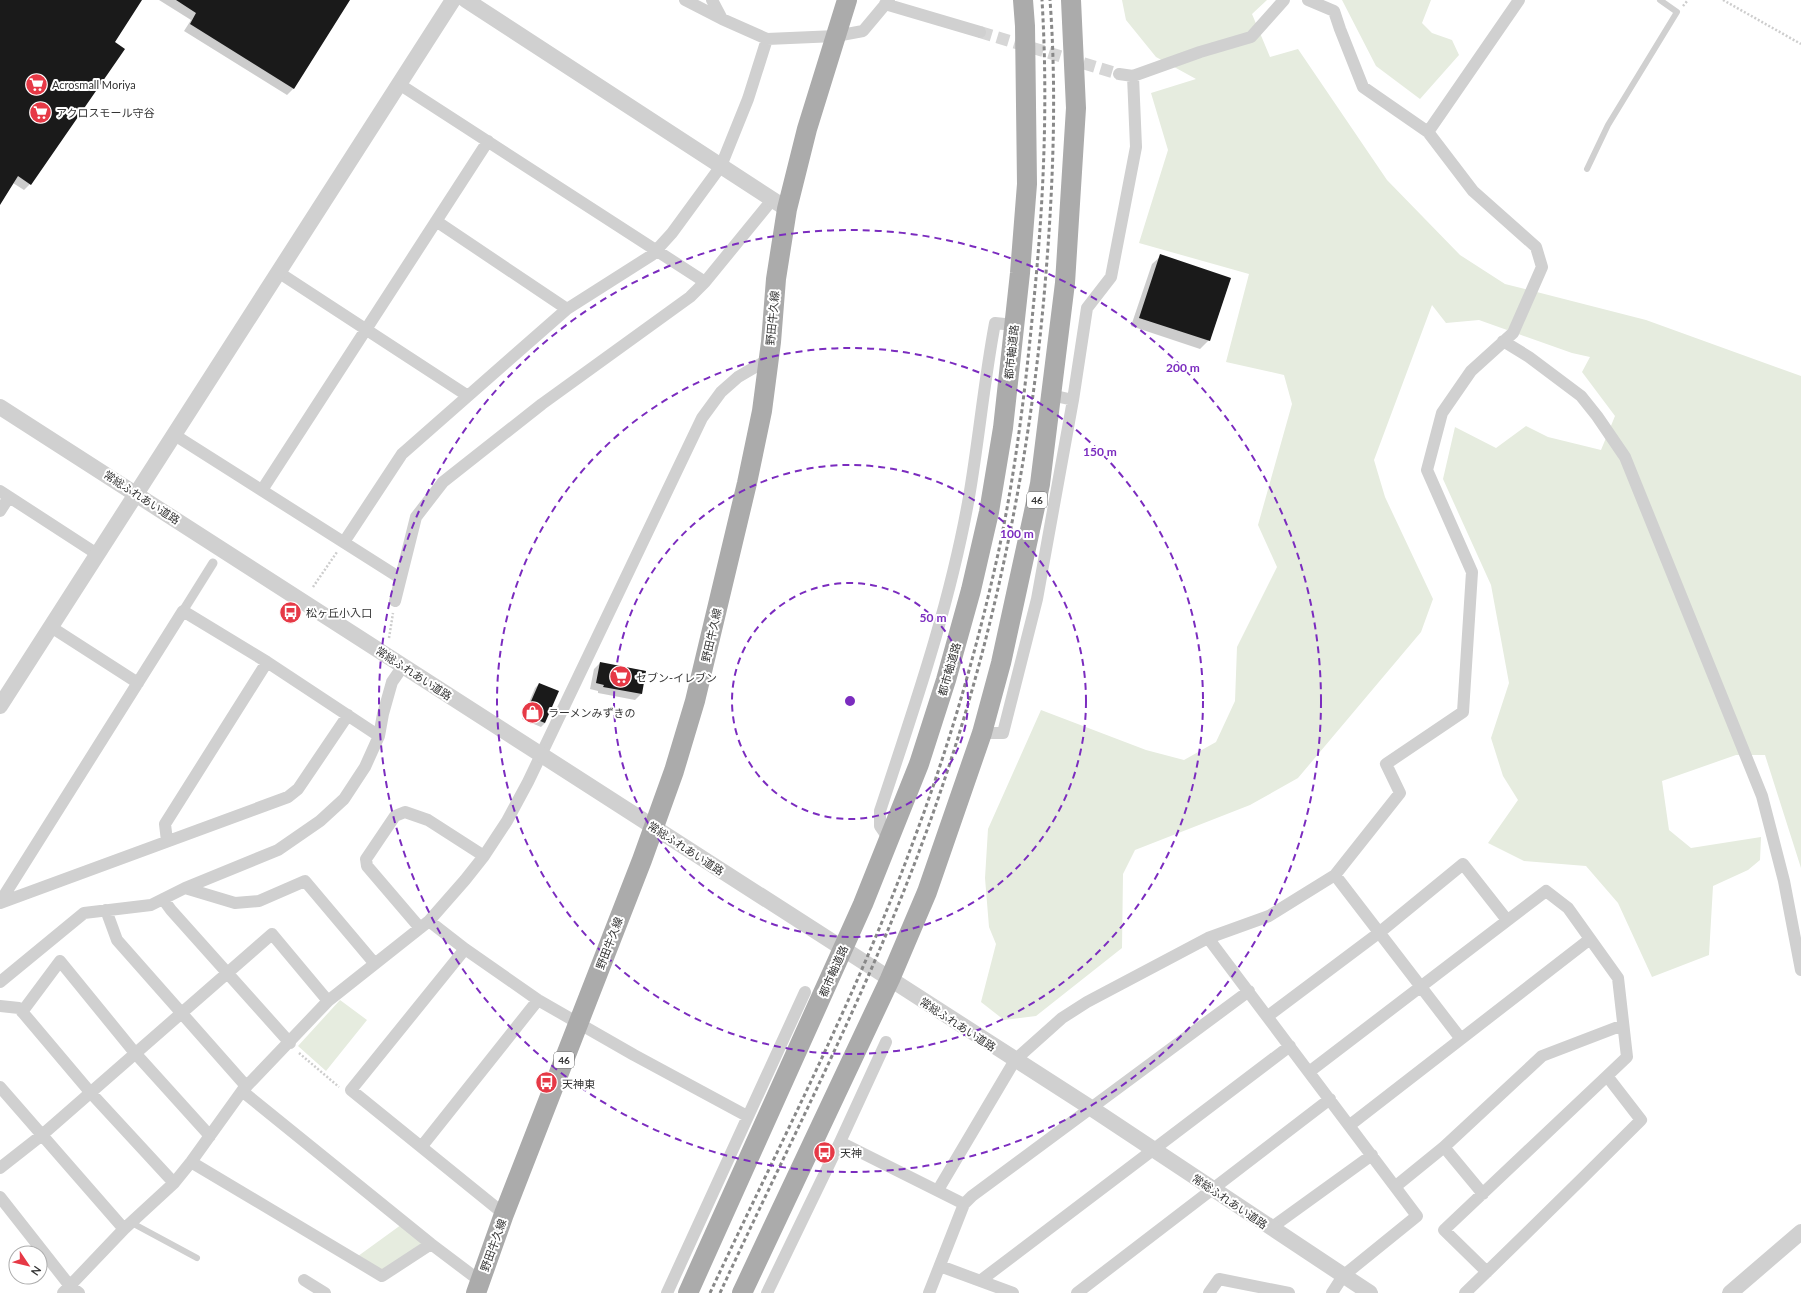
<svg xmlns="http://www.w3.org/2000/svg" width="1801" height="1293" viewBox="0 0 1801 1293" font-family="Lato,'Noto Sans JP',sans-serif">
	<style>
		.green { fill: #e6ecdf }
		.shadow { fill: #0003 }
		.building { fill: #1a1a1a }
		.lines { fill: none; stroke-linecap: round; stroke-linejoin: round }
		.minor-tunnel { stroke: #d6d6d6; stroke-width: 12; stroke-dasharray: 12 6; stroke-linecap: butt }
		.path { stroke: #cdcdcd; stroke-width: 2.5; stroke-dasharray: 2 2; stroke-linecap: butt }
		.service { stroke: #d0d0d0; stroke-width: 6 }
		.pedestrian { stroke: #d0d0d0; stroke-width: 9 }
		.minor { stroke: #d0d0d0; stroke-width: 12 }
		.tertiary { stroke: #d0d0d0; stroke-width: 16 }
		.primary { stroke: #ababab; stroke-width: 20 }
		.rail { stroke: #888; stroke-width: 3; stroke-dasharray: 4 3; stroke-linecap: butt }
		.ring { fill: none; stroke: #7b2cbf; stroke-width: 2; stroke-dasharray: 7 5 }
		.labels { text-anchor: middle; dominant-baseline: central; stroke-width: 4; stroke-linejoin: round; paint-order: stroke }
		.shield { fill: #fff; stroke: #707070; stroke-width: 1 }
		.shield-label { font-size: 10px; font-weight: bold; fill: #333 }
		.poi-label { font-size: 11px; fill: #333; stroke: #fff; text-anchor: start }
		.street-label { font-size: 11px; fill: #333; stroke: #fff }
		.centre { fill: #7b2cbf; stroke: #fff; stroke-width: 2 }
		.ring-label { font-size: 12px; text-anchor: middle; font-weight: bold; fill: #7b2cbf; stroke: #fff; stroke-width: 4; stroke-linejoin: round; paint-order: stroke }
	</style>
	<rect width="100%" height="100%" fill="#fff"/>
	<path class="green" d="M1122 0H1267L1252 14 1270 57 1298 49 1387 180 1460 255 1505 284 1646 320 1801 376V868L1765 755H1736L1662 781 1669 830 1691 848 1761 837 1760 860 1748 870 1713 886 1709 955 1652 977 1618 903 1586 866 1524 861 1488 843 1518 800 1503 776 1491 738 1509 683 1491 585 1443 479 1455 427 1496 448 1526 426 1548 437 1601 450 1615 416 1582 372 1590 357 1572 353 1479 320 1446 323 1432 305 1374 460 1385 497 1433 599 1421 632 1298 778 1250 805 1135 850 1123 874 1122 948 1036 1016 1004 1020 981 1002 996 944 989 927 985 878 988 829 1041 710 1146 750 1184 760 1216 742 1235 701 1237 647 1277 567 1258 525 1292 404 1284 375 1226 362 1249 274 1139 243 1168 150 1151 93 1196 79 1156 57 1126 20Z
		M1342 0H1431L1422 23 1432 33 1452 40 1459 55 1420 99 1376 66Z
		M340 1000 367 1020 326 1071 298 1046Z
		M405 1222 431 1244 385 1274 354 1259Z"/>
	<path class="shadow" d="M0 0H141L114 42 30 184 24 190 13 183 0 204Z
		M159 0H349L293 89 287 95 184 31 191 20Z
		M1161 256 1209 340 1200 349 1131 326 1152 264Z
		M600 663 645 671 641 694 635 700 598 693V691L590 689 594 669Z
		M539 684 545 723 541 727 522 719 535 688Z"/>
	<path class="building" d="M0 0H142L115 42 125 49 31 185 18 176 0 205Z
		M176 0H350L294 89 190 24 196 13Z
		M1160 254 1231 278 1210 341 1139 318Z
		M600 662 646 671 642 694 603 687 604 685 596 683Z
		M539 683 559 691 545 723 525 715Z"/>
	<g class="lines">
		<path class="minor-tunnel" d="M980 32 1119 74"/>
		<path class="path" d="M1723 0 1801 44
			M1683 6 1688 0
			M313 587 337 552
			M389 638 393 613
			M299 1053 339 1087"/>
		<path class="service" d="M1587 169 1608 125 1677 12 1660 0
			M132 1223 197 1258"/>
		<path class="pedestrian" d="M183 611 213 563"/>
		<path class="minor" d="M685 0 722 19
			M712 0 722 19 767 39 836 36 863 31 889 0
			M885 4 980 32
			M1119 74 1133 76 1200 52 1251 37 1284 0
			M399 84 705 282
			M1428 132 1519 0
			M436 221 567 309
			M278 272 468 396
			M1503 341 1529 357 1581 396 1597 416 1625 457 1762 796 1784 881 1801 970
			M1051 395 1073 400 1087 308 1111 277 1136 147 1133 76
			M173 434 400 578
			M262 490 488 141
			M0 491 97 554
			M0 511 9 497
			M344 542 402 454 567 309 652 255 672 233 721 166 748 99 767 39
			M395 601 416 517 443 482 542 404 690 297 705 282 772 200
			M51 627 138 683
			M982 733H1003L1037 599 1073 400
			M889 839 880 826V811C914 708 950 605 969 497 979 439 984 381 995 323L1014 325
			M167 841 165 824 267 662
			M1335 875 1461 1039
			M185 888 235 903 259 901 305 881 375 964
			M163 899 171 910 290 1043
			M0 902 183 611 267 662 379 736
			M0 903 288 797 298 789 348 715
			M106 910 117 940 246 1086
			M429 921 465 949 538 1000 634 1055 747 1116
			M420 928 367 866 366 859 395 816 405 812 428 820 484 856
			M1208 938 1417 1216 1343 1276 1332 1293
			M465 949 351 1090 504 1214
			M0 982 84 913 151 905 185 888 278 850 320 821 344 799 365 767 379 736 383 714 392 682 403 666
			M0 1006 19 1008 90 1092 174 1183
			M22 1012 60 961 135 1053 210 1136
			M1268 1016 1380 932 1463 864 1507 920
			M1309 1072 1546 891 1568 908 1618 978 1627 1057 1607 1076
			M0 1087 124 1229
			M242 1091 431 1244 480 1281
			M1350 1125 1590 939
			M840 1142 964 1204
			M422 1146 538 1000
			M1444 1147 1483 1194
			M191 1162 382 1276 431 1244
			M0 1168 42 1135 272 934 328 1001
			M1396 1186 1444 1147 1542 1056 1623 1025
			M938 1190 1015 1060 1062 1018 1087 1002 1208 938 1269 916 1335 875 1400 793 1386 764 1463 712 1472 572 1427 470 1442 413 1471 371 1513 333 1542 267 1536 247 1473 191 1428 132 1363 87 1340 29 1334 11 1308 0
			M0 1197 70 1286 79 1293
			M1271 1228 1372 1155
			M940 1266 1013 1293
			M304 1280 325 1293
			M980 1281 1290 1046
			M63 1293 124 1229 174 1183 191 1162 242 1091 328 1001 429 921 465 880 484 856 507 821 528 782 702 418 721 392 738 377 769 359
			M667 1293 805 992
			M767 1293 840 1142 886 1042
			M929 1293 964 1204 972 1196 1249 991
			M1077 1293 1330 1099
			M1209 1293 1219 1279 1289 1293
			M1465 1293C1524 1236 1583 1178 1641 1120L1607 1076 1444 1230 1487 1272"/>
		<path class="tertiary" d="M466 0 787 209
			M0 407 1091 1108 1370 1293
			M0 706 453 0
			M1730 1293 1801 1232"/>
		<path class="primary" d="M476 1293 504 1214 642 860 674 771 695 701 747 483 762 411 771 342 776 279 787 209 807 129 847 0
			M688 1293 863 904 919 764 946 680 971 590 989 512 1003 428 1020 273 1027 184 1025 26 1023 0
			M742 1293 890 979 927 892 982 733 1001 663 1040 484 1065 283 1076 108 1071 0"/>
		<path class="rail" d="M710 1293C781 1141 859 992 916 834 950 743 977 649 998 554 1016 470 1026 384 1034 299 1044 199 1048 99 1042 0
			M720 1293C789 1143 866 996 923 841 989 662 1029 475 1045 285 1053 190 1057 95 1050 0"/>
	</g>
	<g class="ring">
		<circle cx="850" cy="701" r="118"/>
		<circle cx="850" cy="701" r="236"/>
		<circle cx="850" cy="701" r="353"/>
		<circle cx="850" cy="701" r="471"/>
	</g>
	<defs>
		<symbol id="supermarket-disc" viewBox="-11 -11 22 22"><circle r="9.5" fill="#e63946" stroke="#fff"/><path d="M-6-5.5h2.5l.6 2H6L4.5 2H-2.5L-4.4-4H-6ZM-1.5 3.2a1.3 1.3 0 1 0 .1 0ZM3 3.2a1.3 1.3 0 1 0 .1 0Z" fill="#fff"/></symbol>
		<symbol id="bus-disc" viewBox="-11 -11 22 22"><circle r="9.5" fill="#e63946" stroke="#fff"/><path d="M-5-6H5V4H4V6H2V4H-2V6H-4V4H-5ZM-3.5-4V0h7V-4ZM-3.5 1.2v1.5H-2V1.2ZM2 1.2v1.5H3.5V1.2Z" fill="#fff"/></symbol>
		<symbol id="shop-disc" viewBox="-11 -11 22 22"><circle r="9.5" fill="#e63946" stroke="#fff"/><path d="M-5-2.5h2.3a2.7 3.5 0 0 1 5.4 0H5L5.5 6h-11ZM-1.5-2.5h3a1.5 2.3 0 0 0-3 0Z" fill="#fff"/></symbol>
	</defs>
	<g fill-rule="evenodd">
		<use href="#supermarket-disc" x="24" y="72" width="25" height="25"/>
		<use href="#supermarket-disc" x="28" y="100" width="25" height="25"/>
		<use href="#bus-disc" x="278" y="600" width="25" height="25"/>
		<use href="#supermarket-disc" x="608" y="664" width="25" height="25"/>
		<use href="#shop-disc" x="520" y="700" width="25" height="25"/>
		<use href="#bus-disc" x="534" y="1070" width="25" height="25"/>
		<use href="#bus-disc" x="812" y="1140" width="25" height="25"/>
	</g>
	<g class="labels">
		<g class="shield">
			<rect x="1027" y="492" width="20" height="16" rx="3"/>
			<rect x="554" y="1052" width="20" height="16" rx="3"/>
		</g>
		<g class="shield-label">
			<text x="1037" y="500">46</text>
			<text x="564" y="1060">46</text>
		</g>
		<g class="poi-label">
			<text x="52" y="84">Acrosmall Moriya</text>
			<text x="56" y="112">アクロスモール守谷</text>
			<text x="306" y="612">松ヶ丘小入口</text>
			<text x="636" y="677">セブン-イレブン</text>
			<text x="548" y="712">ラーメンみずきの</text>
			<text x="562" y="1083">天神東</text>
			<text x="840" y="1152">天神</text>
		</g>
		<g class="street-label">
			<text transform="translate(772 318) rotate(-85)">野田牛久線</text>
			<text transform="translate(1011 352) rotate(-84)">都市軸道路</text>
			<text transform="translate(142 497) rotate(33)">常総ふれあい道路</text>
			<text transform="translate(711 635) rotate(-77)">野田牛久線</text>
			<text transform="translate(949 669) rotate(-74)">都市軸道路</text>
			<text transform="translate(414 673) rotate(33)">常総ふれあい道路</text>
			<text transform="translate(686 848) rotate(33)">常総ふれあい道路</text>
			<text transform="translate(609 943) rotate(-69)">野田牛久線</text>
			<text transform="translate(833 971) rotate(-66)">都市軸道路</text>
			<text transform="translate(958 1024) rotate(33)">常総ふれあい道路</text>
			<text transform="translate(1230 1201) rotate(34)">常総ふれあい道路</text>
			<text transform="translate(493 1245) rotate(-70)">野田牛久線</text>
		</g>
	</g>
	<circle cx="850" cy="701" r="6" class="centre"/>
	<g class="ring-label">
		<text x="1183" y="372">200 m</text>
		<text x="1100" y="456">150 m</text>
		<text x="1017" y="538">100 m</text>
		<text x="933" y="622">50 m</text>
	</g>
	<g transform="translate(28 1265) rotate(125)"><circle r="19" fill="#ffffff" stroke="#adadad"/>
	<path d="M0-3L7 15L0 10L-7 15Z" fill="#e63946"/>
	<text y="-6" font-size="11" font-weight="bold" text-anchor="middle" fill="#333333">N</text>
	</g>
</svg>
